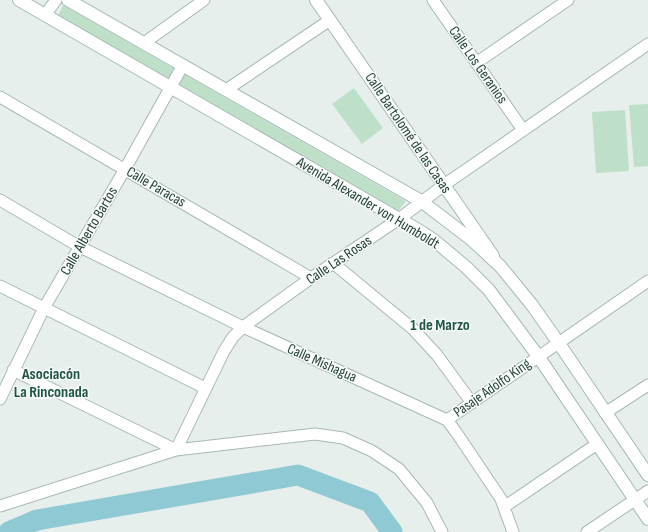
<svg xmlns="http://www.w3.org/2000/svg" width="648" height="532" viewBox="0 0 648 532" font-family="'Sofia Sans Condensed',sans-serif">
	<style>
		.green { fill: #bfe0c8 }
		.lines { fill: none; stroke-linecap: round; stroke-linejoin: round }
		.river { stroke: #8ec9d4; stroke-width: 21 }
		.minor-casing { stroke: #a8b8b2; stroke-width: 13 }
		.tertiary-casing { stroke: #a8b8b2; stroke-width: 14 }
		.secondary-casing { stroke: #a4bbb3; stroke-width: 14 }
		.minor { stroke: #fff; stroke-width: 11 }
		.tertiary { stroke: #fff; stroke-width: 12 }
		.secondary { stroke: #fff; stroke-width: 12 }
		.labels { text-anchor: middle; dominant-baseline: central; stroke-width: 3; stroke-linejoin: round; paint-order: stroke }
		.street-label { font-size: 15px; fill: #24423a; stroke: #f7fbf9 }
		.neighbourhood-label { font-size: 16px; font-weight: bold; fill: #1f5548; stroke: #f7fbf9 }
	</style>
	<rect width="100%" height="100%" fill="#e6efeb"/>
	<path class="green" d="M63 5 406 201 398 211 58 16Z
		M354 88 383 128 362 144 332 104Z
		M648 104V166L634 167 629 105Z
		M625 110 629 171 596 173 592 112Z"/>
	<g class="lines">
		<path class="river" d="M9 532 37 520 298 475 370 502 392 532"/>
		<defs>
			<path id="minor" d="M433 0 523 130
				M45 15 56 0
				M144 43 204 0
				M476 63 568 0
				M226 90 330 20
				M0 97 311 278
				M0 200 80 247 243 327 447 420 456 432 501 499 513 532
				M333 263 413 329 437 355 472 403
				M0 286 205 388
				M13 370 176 450
				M0 399 44 308 125 169 183 65
				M605 413 648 385
				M447 420 648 281
				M176 450 224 351 233 337 243 327 311 278 399 219 444 185 648 44
				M0 506 176 450 315 434 343 438 372 451 399 469 427 503 442 532
				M504 507 597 444
				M587 532 648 491"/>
			<path id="tertiary" d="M316 0 493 256"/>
			<path id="secondary" d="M19 0 420 231 435 241 466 267 489 290 538 356 648 519
				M68 0 421 201 472 240 500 266 510 278 532 305 558 342 648 475"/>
		</defs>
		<use href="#minor" class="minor-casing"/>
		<use href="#tertiary" class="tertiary-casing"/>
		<use href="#secondary" class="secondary-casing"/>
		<use href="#minor" class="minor"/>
		<use href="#tertiary" class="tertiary"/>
		<use href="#secondary" class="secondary"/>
	</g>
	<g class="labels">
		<g class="street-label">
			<text transform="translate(478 65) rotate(55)">Calle Los Geranios</text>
			<text transform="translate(408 133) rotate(56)">Calle Bartolomé de las Casas</text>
			<text transform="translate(156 187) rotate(30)">Calle Paracas</text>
			<text transform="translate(368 203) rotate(31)">Avenida Alexander von Humboldt</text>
			<text transform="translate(89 231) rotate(-60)">Calle Alberto Bartos</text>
			<text transform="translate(339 260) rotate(-34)">Calle Las Rosas</text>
			<text transform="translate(322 363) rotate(24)">Calle Mishagua</text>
			<text transform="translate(492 388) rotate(-35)">Pasaje Adolfo King</text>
		</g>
		<g class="neighbourhood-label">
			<text x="440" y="325">1 de Marzo</text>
			<text x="51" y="374">Asociacón<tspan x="51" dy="18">La Rinconada</tspan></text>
		</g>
	</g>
</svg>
